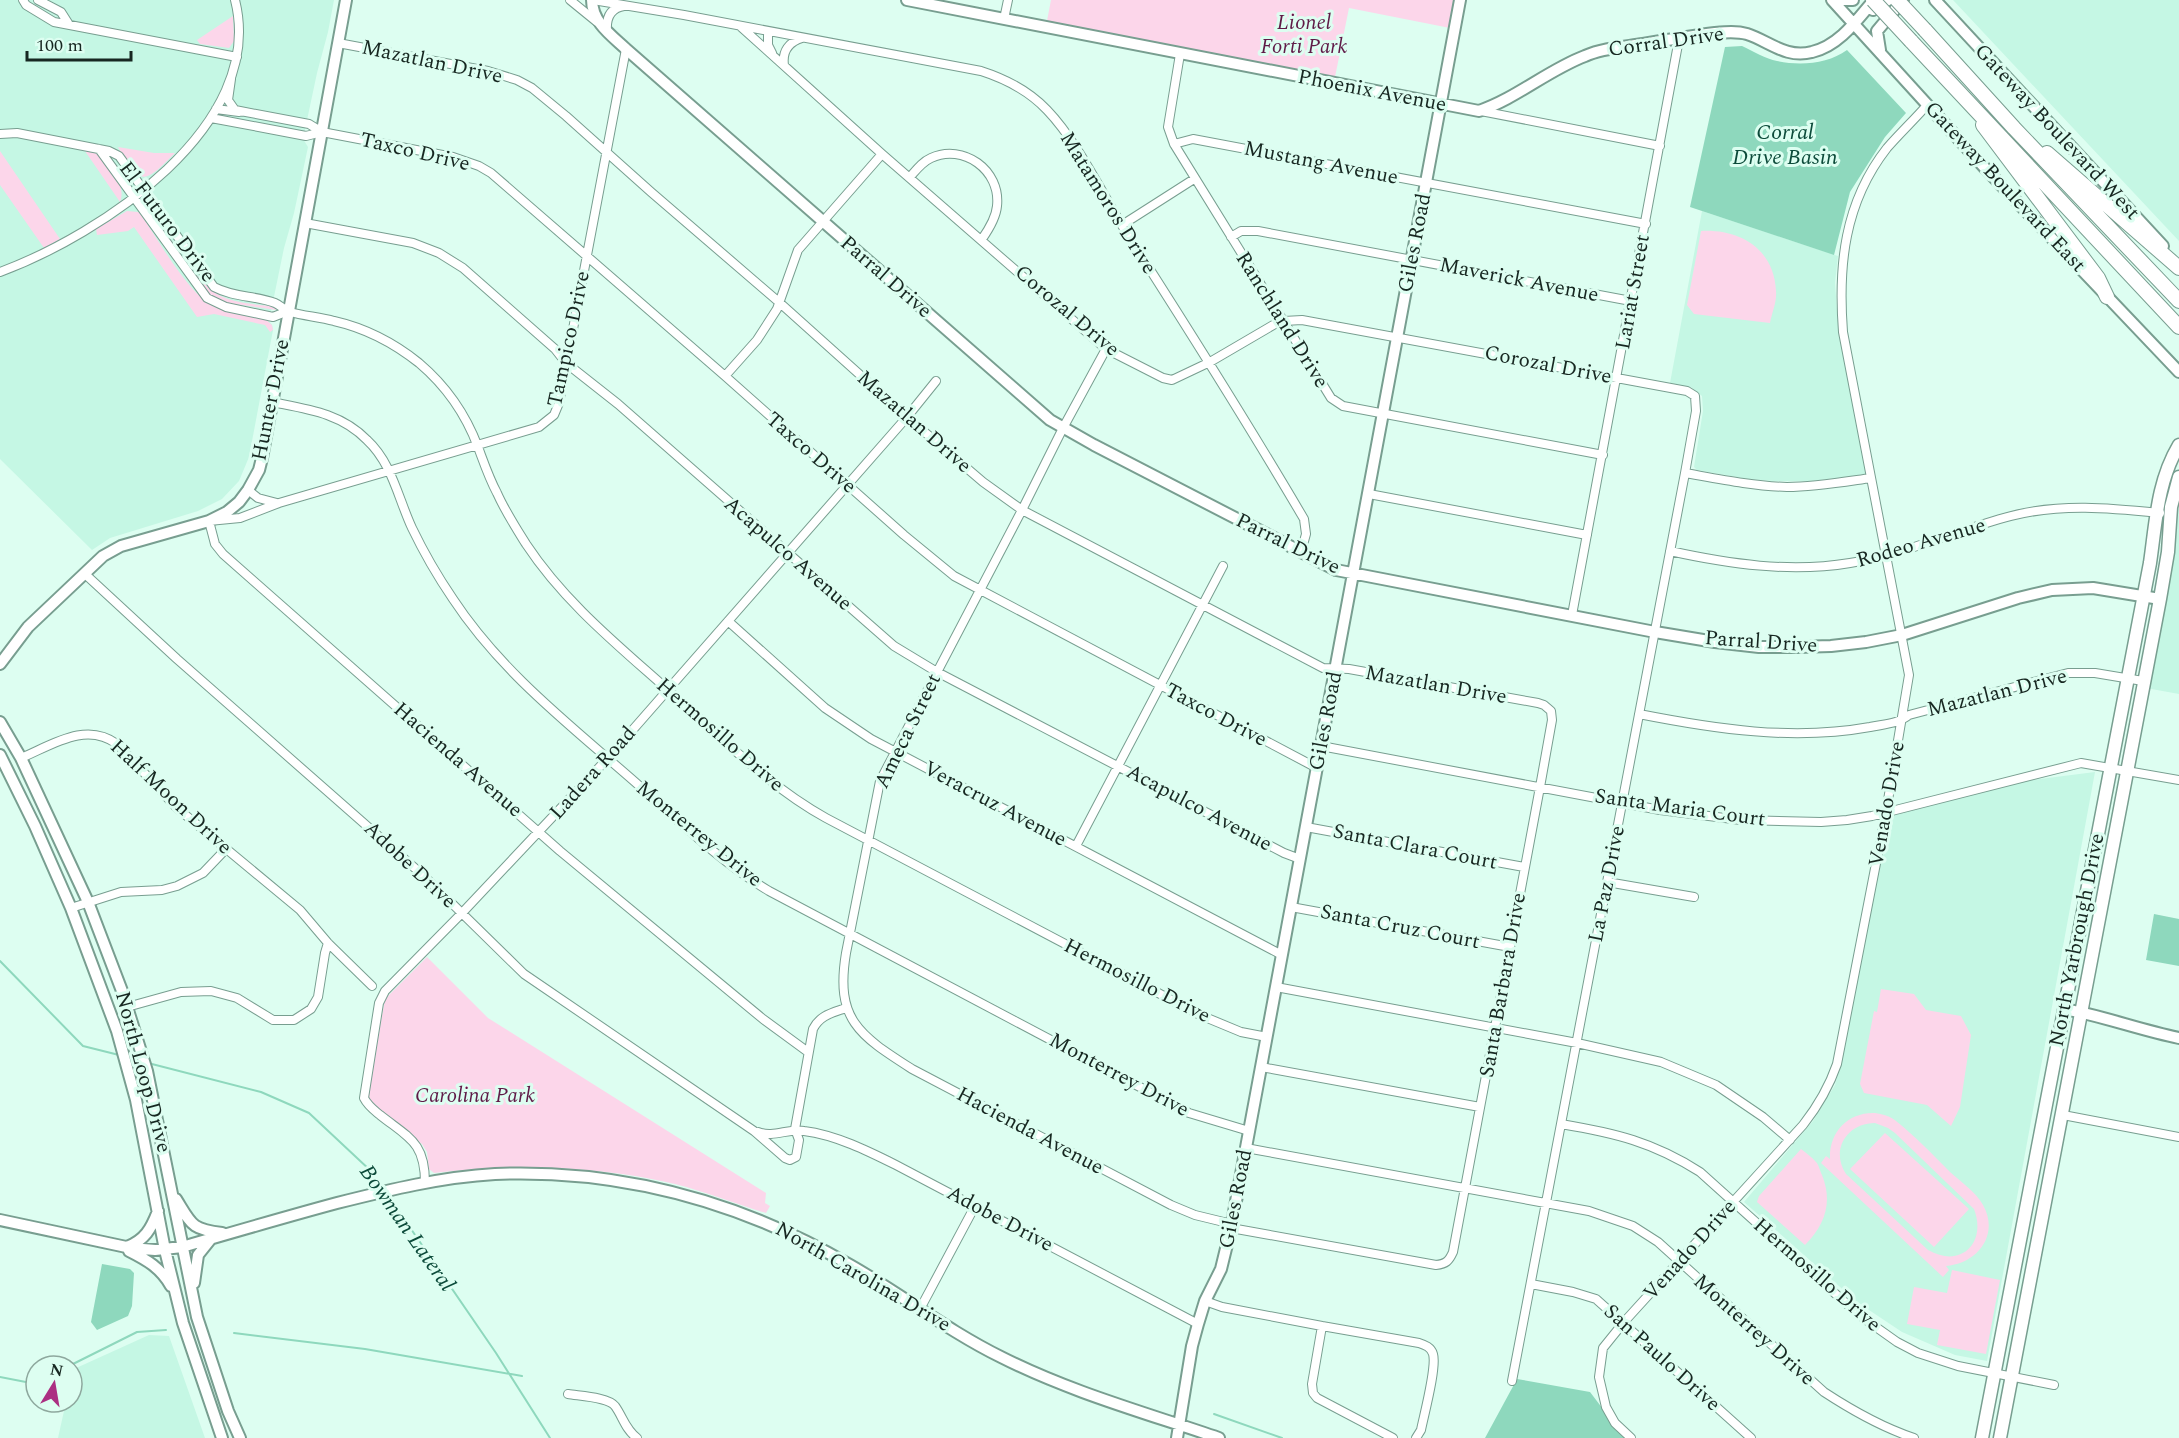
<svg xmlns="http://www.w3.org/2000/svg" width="2179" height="1438" viewBox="0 0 2179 1438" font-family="Spectral,serif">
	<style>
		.built { fill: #c5f7e4 }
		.green { fill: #fcd6ea; fill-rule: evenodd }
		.water { fill: #8ed8bd }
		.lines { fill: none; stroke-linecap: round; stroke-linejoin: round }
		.stream { stroke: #8ed8bd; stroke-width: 2 }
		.street-casing { stroke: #789e90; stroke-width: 10 }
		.secondary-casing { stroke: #789e90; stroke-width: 14 }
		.primary-casing { stroke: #789e90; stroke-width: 15 }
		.highway-casing { stroke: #789e90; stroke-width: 16 }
		.street { stroke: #fff; stroke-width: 8 }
		.secondary { stroke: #fff; stroke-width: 10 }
		.primary { stroke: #fff; stroke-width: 12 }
		.highway { stroke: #fff; stroke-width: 14 }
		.highway-bridge-casing { stroke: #789e90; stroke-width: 16; stroke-linecap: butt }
		.highway-bridge { stroke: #fff; stroke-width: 14 }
		.labels { text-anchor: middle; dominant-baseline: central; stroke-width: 6; stroke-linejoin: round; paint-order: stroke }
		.park-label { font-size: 21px; font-style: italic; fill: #5f1a47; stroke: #ddfef1 }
		.street-label { font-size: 21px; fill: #172721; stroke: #ddfef1 }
		.water-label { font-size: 22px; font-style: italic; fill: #0c4b3a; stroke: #ddfef1 }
	</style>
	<rect width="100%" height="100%" fill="#ddfef1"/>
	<path class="built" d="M0 0H334L328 32 317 73 303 139 308 147 294 213 284 248 269 321 272 325 273 330 249 457 239 481 222 499 198 511 110 538 92 550 0 459Z
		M1953 0H2179V241Z
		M1702 211 1838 256 1835 283 1837 311 1866 474 1813 481H1773L1749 479 1697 470 1694 467 1703 411 1702 396 1691 387 1670 383Z
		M2179 499V694L2146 688 2174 538Z
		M2095 772 1987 1361 1955 1355 1902 1332 1857 1302 1744 1202 1813 1121 1835 1085 1844 1051 1889 817 1986 786Z
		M149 1335 169 1336 205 1438H58L66 1402H72L74 1369Z"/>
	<path class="green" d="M1051 0H1453L1450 28 1349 8 1335 77 1047 21Z
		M233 16 234 41 229 48 200 44 197 40Z
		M118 147 154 153H175C145 183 141 188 118 147Z
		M0 151 60 239 44 248 0 185Z
		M85 151 99 154C109 168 127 184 120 202Z
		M145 201 147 202C163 226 196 285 221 296 237 304 258 304 276 307V310L228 303 209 294 193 276 143 203Z
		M127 211 138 212 142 216C159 241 189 295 215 307 233 315 258 310 272 325L273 330 270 332 265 325 214 314 197 317 134 227 128 231 97 235 96 229Z
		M1701 231C1739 229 1774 248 1776 291 1777 302 1772 312 1770 323L1694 314 1687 305Z
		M427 957 488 1018 766 1193 765 1203 770 1206 766 1213C736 1204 706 1192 675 1184 595 1165 515 1164 434 1173L429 1169 427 1152 422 1144 374 1107 367 1099 385 999Z
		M1881 989 1914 994 1926 1010 1961 1016 1971 1035 1960 1107 1951 1126 1927 1105 1864 1093 1860 1084 1874 1011 1877 1012Z
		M1875 1113C1882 1114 1890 1116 1896 1121 1915 1136 1933 1155 1950 1172 1961 1182 1976 1192 1983 1205 2000 1235 1977 1264 1946 1266L1949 1270 1943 1277 1821 1163 1826 1156 1830 1159C1829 1132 1848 1112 1875 1113ZM1875 1123 1888 1128 1895 1133 1974 1209C1987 1243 1961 1269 1928 1250L1846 1174C1830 1150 1847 1123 1875 1123Z
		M1885 1133 1969 1209 1934 1247 1850 1169Z
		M1801 1149C1806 1153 1812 1157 1816 1162 1819 1165 1820 1171 1822 1175 1833 1202 1825 1225 1805 1245L1757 1202 1759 1196Z
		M1952 1270 2000 1280 1986 1354 1937 1345 1940 1330 1907 1324 1914 1287 1947 1293Z"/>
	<path class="water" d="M1742 46C1753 51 1766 59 1777 61 1800 66 1828 64 1847 50L1906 113 1885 137 1850 192 1834 255 1690 207 1725 47Z
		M2154 914 2179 919V966L2146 960Z
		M102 1264 130 1269 134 1273 132 1306 128 1316 97 1330 91 1322Z
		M1517 1379 1590 1392 1625 1438H1485Z"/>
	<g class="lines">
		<path class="stream" d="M0 961 83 1046 119 1055
			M128 1057 140 1060
			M148 1063 261 1092 309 1113 372 1172 384 1189
			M387 1194 496 1353 550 1438
			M234 1333 365 1349 522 1376
			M69 1366 137 1332 166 1330
			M0 1377 31 1383 36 1382
			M1214 1414 1282 1438"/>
		<defs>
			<path id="street" d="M23 0 26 5 54 22 237 57
				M38 0 61 12 68 23
				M570 0 597 22
				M593 0 684 15 981 71C1006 79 1029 91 1047 110 1077 141 1103 195 1126 232 1187 327 1247 422 1304 519L1306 534 1301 552
				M1004 19 1008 0
				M740 26 882 154 1106 349 1163 378 1172 380 1210 362 1275 324 1284 321 1302 320 1687 391 1695 396 1696 411 1685 473 1512 1381
				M607 31C606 18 610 8 624 6
				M768 32V45L772 53
				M338 43 488 71 517 80 532 88 566 116 651 192 780 303 907 417 983 482 1022 510 1323 668 1349 669 1538 703 1544 705 1551 711 1552 720 1540 787 1453 1252C1449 1261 1446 1264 1436 1265L1231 1228
				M626 49 559 403 554 415 539 427 279 503 240 518 209 521 215 544 223 554 560 851 763 1019 808 1052
				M1180 54 1168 127 1174 144 1331 398 1343 406 1603 455
				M784 65C782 51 789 42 802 38
				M231 79 228 100 235 110 309 124 322 132 453 157 479 166 491 173 725 376 904 535 954 576 1317 768
				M216 109 239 112
				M1481 111 1660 146
				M211 118 306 136 322 132
				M0 134 17 133 109 151 119 156 214 287C235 298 254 295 275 303 280 305 284 310 290 312 304 316 320 317 334 321 365 328 394 343 419 363 445 385 466 415 478 447 484 463 489 478 497 493 505 511 516 528 526 544 567 606 624 650 678 699 725 741 770 787 826 818L1200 1015 1241 1032 1267 1037
				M1174 144 1193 139 1646 224
				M99 149 207 298 226 307 273 317 288 311
				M910 177C917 169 922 162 931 158 963 143 1001 170 997 206 996 218 989 229 982 239
				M305 223 413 243 439 253 463 268 555 349 566 363 618 404 894 646 937 672 1284 853 1300 859
				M1122 225 1194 179
				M1231 237 1241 231H1258L1631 301
				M0 272C100 235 267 126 235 0
				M1106 349 1063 428 1022 510 880 781 846 953C835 1020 859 1035 912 1069L1171 1205 1195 1215 1232 1224
				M725 376 757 340 777 309 798 250 882 154
				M272 402C307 409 341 413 367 440 392 463 398 498 412 528 424 553 438 577 453 599 501 672 570 725 635 782 678 820 720 862 769 891L1189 1113 1249 1131
				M1685 473C1719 479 1753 486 1787 487 1815 487 1843 482 1871 478
				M248 490 258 498 277 503
				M1369 494 1587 535
				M1670 551C1729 564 1790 573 1850 563 1906 554 1957 530 2011 516 2061 503 2110 508 2160 513
				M85 574 177 659 425 877 524 974 754 1131 785 1158 790 1160 796 1157 799 1140 795 1129
				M1572 615 1679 39
				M728 621 825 708 871 739 1282 955
				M1639 714C1715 729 1793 741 1870 727 1884 724 1898 724 1909 715L2068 673H2095L2143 681
				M1321 746 1660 810 1741 820 1821 822 1847 820 1872 816 2081 763 2179 780
				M21 758C52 745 86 721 117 744L177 808 300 910 328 943 372 986
				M1306 827 1524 867
				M1076 846 1223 566
				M1607 882 1694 897
				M1291 907 1510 947
				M71 908 121 892 162 890 177 886 203 873 225 850
				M1276 987 1577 1043 1661 1062 1716 1085 1763 1117 1790 1140
				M127 1007 181 992 211 991 237 998 273 1020H294L311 1009 318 997 325 953 328 943
				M1261 1067 1480 1107
				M2063 1115 2179 1137
				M1561 1124C1615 1133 1653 1142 1700 1172L1859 1315 1897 1342 1918 1353 1958 1366 2054 1385
				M795 1129 813 1029C820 1015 832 1013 846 1008
				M758 1132C774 1138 788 1128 804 1131 836 1135 868 1151 896 1165L1198 1324
				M1246 1148 1589 1211 1633 1226 1658 1242 1824 1392C1853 1411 1881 1427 1914 1438
				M425 1183C425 1142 409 1138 380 1115 374 1110 368 1106 364 1098L379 1003 385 991 462 913 608 758 907 417 936 381
				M1531 1284 1573 1292 1596 1299 1751 1438
				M1205 1301 1222 1307 1322 1326
				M920 1309 975 1206
				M568 1394C580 1396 608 1397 615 1406 623 1417 625 1429 637 1438
				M1393 1438 1317 1398 1313 1393 1312 1384 1322 1326 1419 1343C1425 1345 1431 1347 1433 1354 1437 1367 1424 1415 1421 1430L1416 1438
				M1631 1438 1615 1423 1606 1407 1599 1377 1603 1348 1624 1322 1803 1125C1818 1106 1829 1087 1837 1064L1886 812 1909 675 1843 332C1838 266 1844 203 1887 148 1900 133 1915 119 1928 104"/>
			<path id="secondary" d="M592 0C592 22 611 35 626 49L1050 420 1094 445 1336 570 1655 632 1715 642 1759 647H1797L1831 646 1866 642 1902 635 2018 598 2052 590 2093 588 2160 599
				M907 0 1479 111C1517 98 1548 70 1585 56 1603 48 1624 47 1643 44 1667 40 1691 36 1715 33 1726 32 1737 31 1747 34 1769 41 1786 59 1812 52 1839 46 1857 20 1874 0
				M1832 0 1984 167 2179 372
				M1841 0H1853
				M1935 0 2163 246
				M1873 10 1888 0
				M1880 50 1877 31 1903 0
				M0 664 28 627 103 556 121 546 209 521 227 512 239 502 248 490 259 470 262 458 346 0
				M0 722 21 758 88 902 122 991 147 1071 197 1317 228 1411 240 1438
				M0 755 35 826 71 908 117 1031 136 1100 165 1250 183 1323 222 1438
				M2064 1009C2103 1016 2140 1030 2179 1038
				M176 1199C192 1225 191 1229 222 1233
				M0 1220 131 1248 155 1250 182 1247C234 1232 285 1217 337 1203 389 1190 441 1177 495 1174 621 1169 741 1202 850 1265 901 1294 948 1331 1001 1357 1070 1392 1146 1413 1219 1438
				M127 1247C145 1240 151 1229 158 1211
				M129 1251C147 1260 161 1268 171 1286
				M194 1283 198 1255 210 1240
				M1177 1438 1192 1346 1198 1324 1205 1301 1221 1269 1231 1228 1460 0"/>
			<path id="primary" d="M1982 1438 2150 563C2156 522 2157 482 2179 445
				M2000 1438 2160 599 2168 552 2171 507 2179 477"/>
			<path id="highway" d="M1925 30 2014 128 2179 301
				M1911 41 2179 327
				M1983 125 2098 278 2107 297
				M2047 153 2179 268"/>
		</defs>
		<use href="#street" class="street-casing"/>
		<use href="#secondary" class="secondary-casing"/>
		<use href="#primary" class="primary-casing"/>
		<use href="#highway" class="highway-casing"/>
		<use href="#street" class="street"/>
		<use href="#secondary" class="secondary"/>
		<use href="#primary" class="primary"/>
		<use href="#highway" class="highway"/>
		<defs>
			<path id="highway-bridge" d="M1873 0 1911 41
				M1897 0 1925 30"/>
		</defs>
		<use href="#highway-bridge" class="highway-bridge-casing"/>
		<use href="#highway-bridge" class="highway-bridge"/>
	</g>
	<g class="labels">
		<g class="park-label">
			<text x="1304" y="23">Lionel<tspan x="1304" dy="24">Forti Park</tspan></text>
			<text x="475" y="1096">Carolina Park</text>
		</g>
		<g class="street-label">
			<text transform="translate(1666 42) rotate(-8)">Corral Drive</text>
			<text transform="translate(432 62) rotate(12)">Mazatlan Drive</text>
			<text transform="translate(1372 91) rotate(11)">Phoenix Avenue</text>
			<text transform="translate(2057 132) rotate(47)">Gateway Boulevard West</text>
			<text transform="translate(415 152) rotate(13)">Taxco Drive</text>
			<text transform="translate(1321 163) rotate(11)">Mustang Avenue</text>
			<text transform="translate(2005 187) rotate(47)">Gateway Boulevard East</text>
			<text transform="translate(1108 203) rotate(58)">Matamoros Drive</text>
			<text transform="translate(167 222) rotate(53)">El Futuro Drive</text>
			<text transform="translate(1415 243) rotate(-79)">Giles Road</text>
			<text transform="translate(886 277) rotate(41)">Parral Drive</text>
			<text transform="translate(1519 280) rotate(11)">Maverick Avenue</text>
			<text transform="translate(1633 292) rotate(-80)">Lariat Street</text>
			<text transform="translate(1067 311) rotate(40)">Corozal Drive</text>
			<text transform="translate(1282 320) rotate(58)">Ranchland Drive</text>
			<text transform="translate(569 339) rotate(-78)">Tampico Drive</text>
			<text transform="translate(1548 365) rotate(11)">Corozal Drive</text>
			<text transform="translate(271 400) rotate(-79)">Hunter Drive</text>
			<text transform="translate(914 422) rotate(41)">Mazatlan Drive</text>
			<text transform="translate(811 453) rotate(41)">Taxco Drive</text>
			<text transform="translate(1921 543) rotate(-16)">Rodeo Avenue</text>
			<text transform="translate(1288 544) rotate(26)">Parral Drive</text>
			<text transform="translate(788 554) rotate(41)">Acapulco Avenue</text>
			<text transform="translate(1761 642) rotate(4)">Parral Drive</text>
			<text transform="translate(1436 685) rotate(10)">Mazatlan Drive</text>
			<text transform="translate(1997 693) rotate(-14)">Mazatlan Drive</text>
			<text transform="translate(1216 715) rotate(28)">Taxco Drive</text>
			<text transform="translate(1326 721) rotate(-79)">Giles Road</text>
			<text transform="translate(908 731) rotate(-64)">Ameca Street</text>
			<text transform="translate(720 735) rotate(41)">Hermosillo Drive</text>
			<text transform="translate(458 760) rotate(41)">Hacienda Avenue</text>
			<text transform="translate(593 773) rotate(-48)">Ladera Road</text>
			<text transform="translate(171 797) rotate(43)">Half Moon Drive</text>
			<text transform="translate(995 804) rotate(28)">Veracruz Avenue</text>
			<text transform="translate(1887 804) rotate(-80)">Venado Drive</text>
			<text transform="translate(1199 808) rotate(28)">Acapulco Avenue</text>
			<text transform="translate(1680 808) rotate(8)">Santa Maria Court</text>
			<text transform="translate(699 834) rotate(39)">Monterrey Drive</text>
			<text transform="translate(1415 847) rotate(11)">Santa Clara Court</text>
			<text transform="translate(410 865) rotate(43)">Adobe Drive</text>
			<text transform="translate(1607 884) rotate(-79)">La Paz Drive</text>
			<text transform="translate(1400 927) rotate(11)">Santa Cruz Court</text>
			<text transform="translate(2077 940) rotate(-79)">North Yarbrough Drive</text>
			<text transform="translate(1137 981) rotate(27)">Hermosillo Drive</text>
			<text transform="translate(1503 985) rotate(-80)">Santa Barbara Drive</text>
			<text transform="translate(143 1072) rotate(75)">North Loop Drive</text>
			<text transform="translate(1119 1075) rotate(28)">Monterrey Drive</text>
			<text transform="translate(1030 1131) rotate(28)">Hacienda Avenue</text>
			<text transform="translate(1236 1199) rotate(-79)">Giles Road</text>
			<text transform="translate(1000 1219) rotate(28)">Adobe Drive</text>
			<text transform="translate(1690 1250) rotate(-48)">Venado Drive</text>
			<text transform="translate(1817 1275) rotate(41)">Hermosillo Drive</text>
			<text transform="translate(863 1277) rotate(30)">North Carolina Drive</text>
			<text transform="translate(1754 1330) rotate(42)">Monterrey Drive</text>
			<text transform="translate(1662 1358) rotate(42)">San Paulo Drive</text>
		</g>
		<g class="water-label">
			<text x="1785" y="132">Corral<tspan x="1785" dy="25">Drive Basin</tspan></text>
			<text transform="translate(407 1228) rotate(55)">Bowman Lateral</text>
		</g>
	</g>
	<g transform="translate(54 1384) rotate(11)"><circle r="28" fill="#ddfef1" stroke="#8ea89e" stroke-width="1.5"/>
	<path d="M0-4.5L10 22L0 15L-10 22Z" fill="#ab2f82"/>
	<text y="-9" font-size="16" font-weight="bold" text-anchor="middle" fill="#172721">N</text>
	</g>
	<path d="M27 51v9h104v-9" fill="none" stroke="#172721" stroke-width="3"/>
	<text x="36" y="51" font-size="18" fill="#172721" stroke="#ddfef1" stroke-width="4.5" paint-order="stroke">100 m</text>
</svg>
